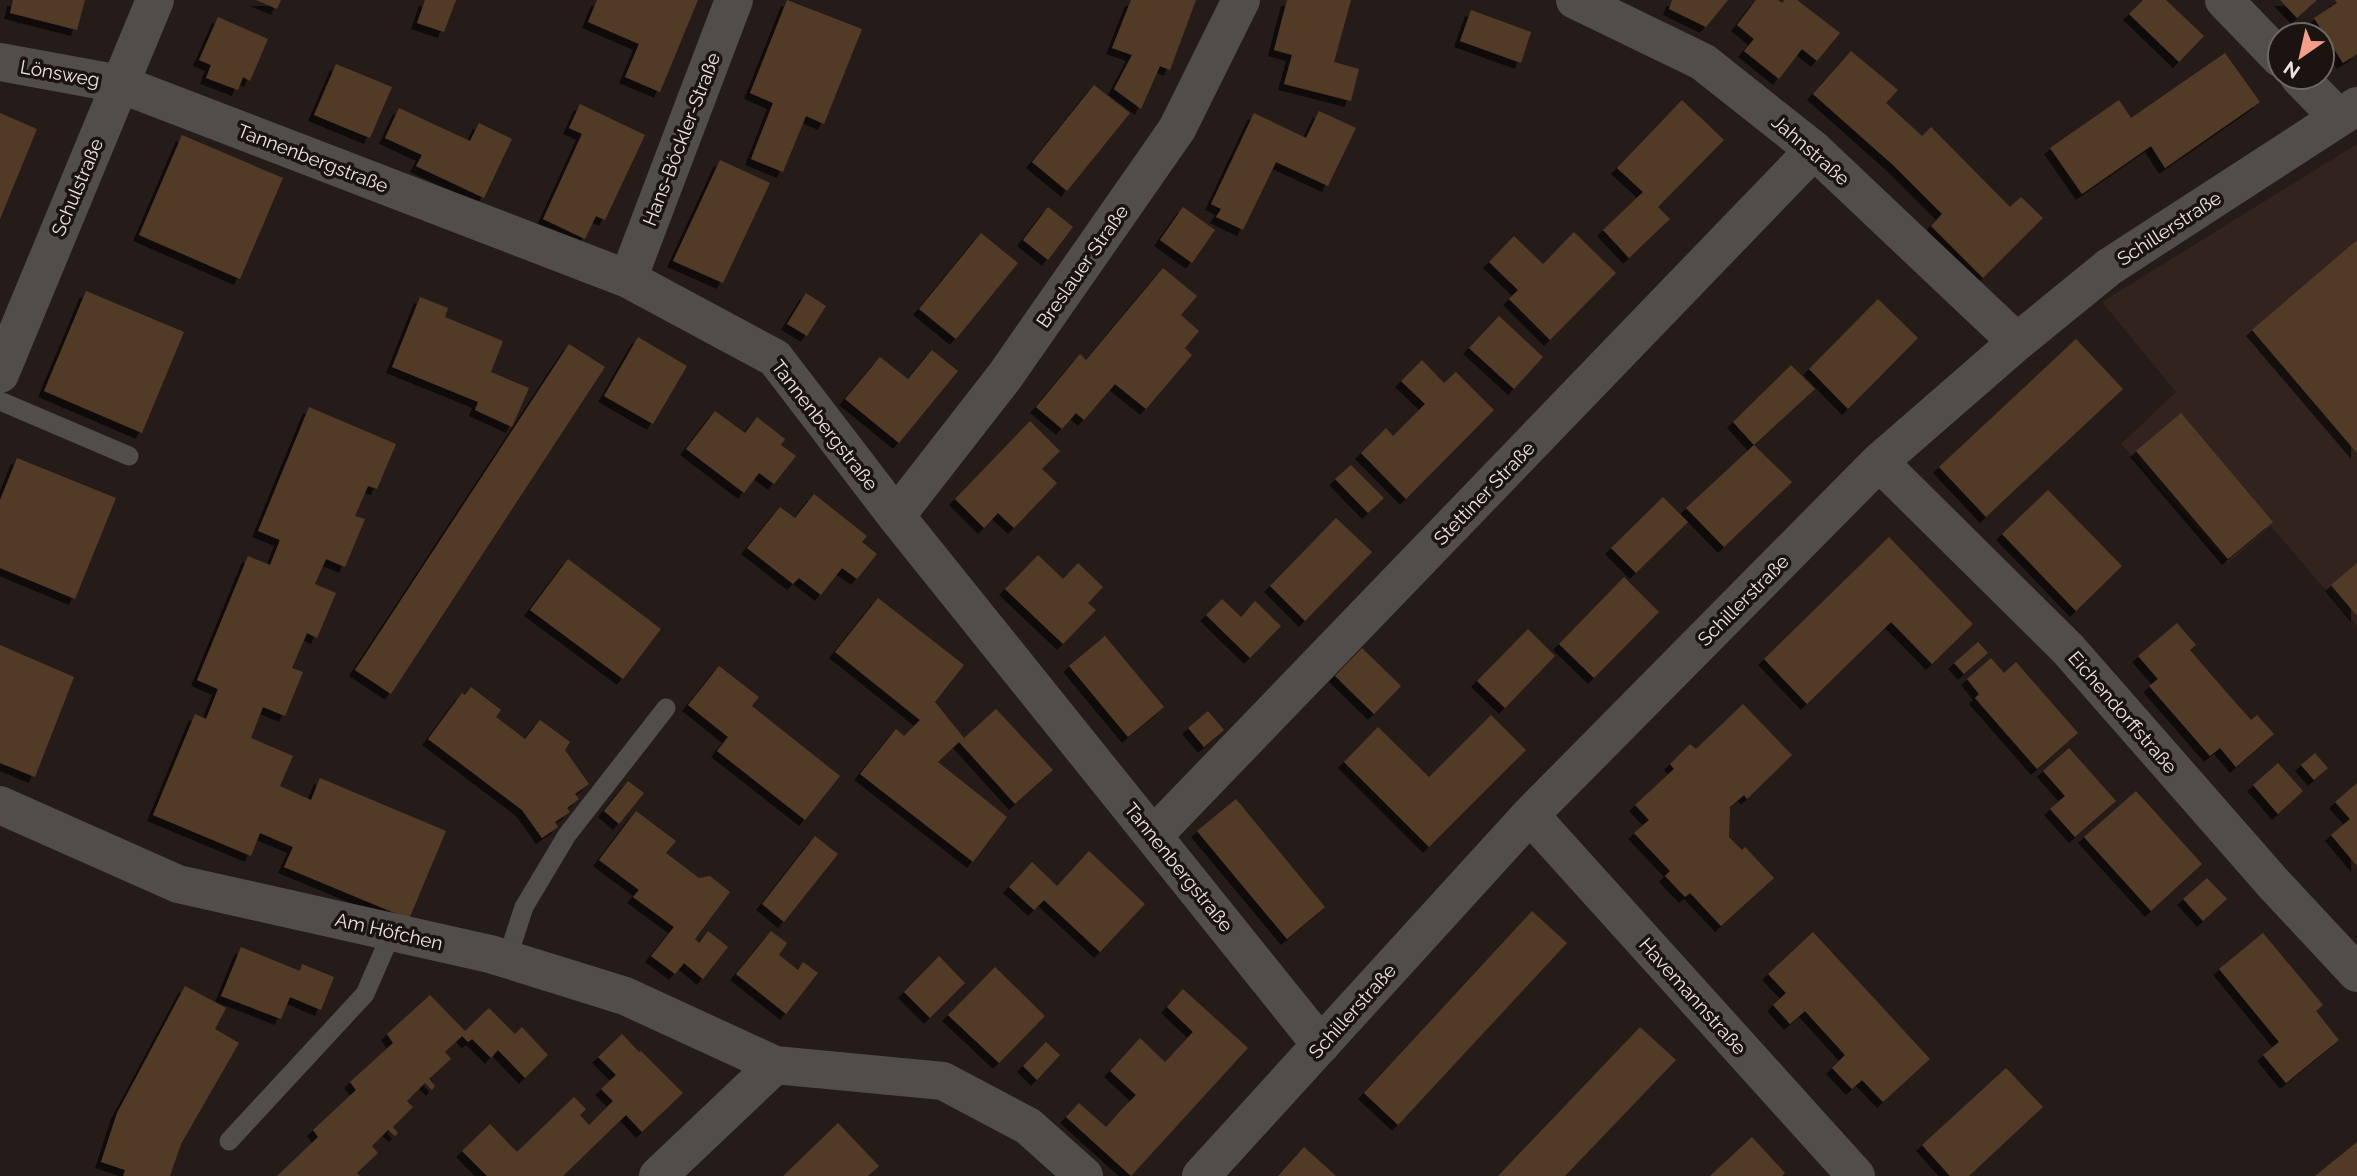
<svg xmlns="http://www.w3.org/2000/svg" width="2357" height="1176" viewBox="0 0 2357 1176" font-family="Raleway,sans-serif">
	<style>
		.built { fill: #32231e }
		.building { fill: #513b27; filter: url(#shadow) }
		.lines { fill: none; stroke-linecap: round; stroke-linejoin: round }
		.service { stroke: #504d4a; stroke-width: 19 }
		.minor { stroke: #504d4a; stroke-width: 38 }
		.labels { text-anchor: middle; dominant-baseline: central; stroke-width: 7; stroke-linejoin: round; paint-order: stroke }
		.street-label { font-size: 19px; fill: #eae4e2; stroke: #1b1310 }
	</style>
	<defs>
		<filter id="shadow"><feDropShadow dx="-6" dy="6" stdDeviation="0" flood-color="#0009"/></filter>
	</defs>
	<rect width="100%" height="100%" fill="#251c19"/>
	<path class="built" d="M2357 144V627L2271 526 2228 563 2121 444 2176 392 2102 302Z"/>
	<path class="building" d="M13 0H85L77 30 10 13Z
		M256 0H281L277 9Z
		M425 0H456L444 32 417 23Z
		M597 0H698L660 92 625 77 639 44 588 22Z
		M787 0 862 29 824 124 806 116 783 172 751 159 773 103 750 93Z
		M1131 0H1196L1170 70 1160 66 1141 109 1114 89 1132 55 1112 48Z
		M1287 0H1351L1334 62 1359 69 1351 101 1284 84 1292 55 1274 50Z
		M1672 0H1728L1706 27 1669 9Z
		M1756 0H1778L1782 3 1784 0H1797L1840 33 1817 61 1802 49 1779 79 1744 51 1754 39 1737 25Z
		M2143 0H2166L2204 36 2179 62 2129 14Z
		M2280 0H2317L2297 18Z
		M2335 0H2357V54L2343 63 2314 18 2337 3Z
		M1471 10 1531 32 1521 63 1460 41Z
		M218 17 268 39 250 81 243 77 238 90 206 78 211 65 199 60Z
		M1851 51 1898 90 1886 103 1922 136 1931 127 2010 207 2021 197 2043 218 1983 278 1931 226 1942 214 1893 165 1813 94Z
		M2225 53 2260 102 2165 168 2151 146 2082 194 2050 148 2119 100 2131 118Z
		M336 64 392 87 370 138 314 115Z
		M1094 85 1130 113 1067 191 1032 162Z
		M1682 100 1724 140 1658 207 1670 219 1629 258 1603 230 1643 192 1617 168Z
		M580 104 645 135 605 220 596 216 585 239 543 219 582 134 569 128Z
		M399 108 470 141 479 123 512 139 484 198 416 166 422 155 385 138Z
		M1319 111 1356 128 1328 186 1276 162 1243 230 1216 217 1221 209 1211 204 1254 113 1306 138Z
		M0 113 37 129 0 219Z
		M182 135 283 178 240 279 139 235Z
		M720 160 770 183 723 283 673 261Z
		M1048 207 1073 227 1048 260 1023 240Z
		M1183 207 1215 230 1192 263 1160 240Z
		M1574 232 1616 273 1550 340 1509 299 1518 290 1489 262 1514 236 1543 264Z
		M981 233 1018 263 956 339 919 309Z
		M2357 240V453L2252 330Z
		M1163 268 1197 296 1181 315 1199 331 1185 348 1192 355 1146 409 1115 384 1084 420 1076 413 1062 429 1036 407 1080 354 1086 360Z
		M86 291 184 332 142 433 44 391Z
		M806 293 826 306 807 336 787 324Z
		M420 297 448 308 445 317 503 341 491 372 529 388 512 427 475 410 478 402 392 367Z
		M1878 299 1918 338 1848 409 1809 369Z
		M1499 316 1543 357 1514 389 1469 348Z
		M638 337 687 366 653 424 604 396Z
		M2076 339 2123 389 1986 517 1939 467Z
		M569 344 605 367 391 694 355 670Z
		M932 350 958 371 899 443 845 399 880 357 908 379Z
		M1422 360 1444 383 1456 372 1494 410 1406 499 1361 453 1386 428 1393 436 1425 404 1401 381Z
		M1791 365 1815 389 1754 445 1733 422Z
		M309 407 396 444 377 489 368 486 355 516 365 519 345 567 326 559 318 577 315 584 336 593 317 638 307 633 292 668 303 672 285 716 263 707 251 738 293 756 280 786 311 800 320 778 446 831 409 919 284 867 293 847 260 833 251 856 153 815 195 714 206 719 218 689 197 680 248 556 270 565 280 540 258 531Z
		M715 411 745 433 757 417 785 439 781 445 796 456 774 484 759 473 744 493 686 449Z
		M2181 413 2273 522 2228 559 2136 451Z
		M1030 421 1060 451 1042 469 1057 483 1014 528 998 513 984 528 955 499Z
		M1754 445 1792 482 1724 547 1686 508Z
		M17 458 116 498 75 599 0 568V500Z
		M1351 465 1384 498 1368 513 1335 479Z
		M2048 490 2122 566 2076 611 2002 534Z
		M814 494 867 536 862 542 877 554 857 579 842 568 821 595 799 578 793 584 747 548 780 507 795 518Z
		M1663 497 1688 522 1636 573 1611 548Z
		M1336 518 1372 552 1305 621 1270 586Z
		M1889 537 1973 624 1932 664 1891 622 1807 704 1764 659Z
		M1038 555 1063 579 1078 563 1103 587 1088 603 1096 610 1063 644 1005 589Z
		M568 559 661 629 623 679 530 610Z
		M2357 563V616L2331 585Z
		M1624 577 1659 612 1594 678 1559 644Z
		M878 598 964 665 935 702 964 738 996 709 1053 770 1015 804 959 742 938 762 1007 817 973 862 860 774 896 729 904 736 920 720 835 652Z
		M1222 599 1241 617 1255 601 1281 626 1250 658 1206 615Z
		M2177 623 2196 645 2190 650 2220 685 2251 720 2257 715 2274 734 2236 767 2220 748 2210 756 2149 686 2158 679 2138 656Z
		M1528 629 1555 656 1505 708 1477 681Z
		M1105 636 1164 707 1128 737 1069 666Z
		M1978 642 1988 653 1964 674 1954 663Z
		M0 645 74 677 35 777 0 763Z
		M1362 648 1401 686 1374 714 1335 676Z
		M1991 658 2004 673 2016 662 2078 733 2037 769 1975 698 1979 694 1967 679Z
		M719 666 759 697 752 706 840 776 805 820 717 751 728 737 688 705Z
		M471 687 501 710 496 717 525 739 540 720 570 742 565 750 589 784 575 794 579 799 567 808 570 812 555 822 558 827 542 838 522 810 428 739 462 693 465 695Z
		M1743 704 1792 755 1747 799 1744 795 1730 807 1729 837 1742 850 1745 847 1774 878 1721 926 1690 893 1685 897 1665 876 1670 871 1634 833 1649 820 1635 805 1674 769 1670 764 1690 744 1696 749Z
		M1208 711 1224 730 1204 747 1188 728Z
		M1491 715 1526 750 1429 847 1344 762 1378 727 1429 777Z
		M2069 748 2116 801 2075 837 2050 809 2065 796 2043 771Z
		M2315 753 2328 768 2314 780 2301 765Z
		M2278 763 2303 791 2278 814 2253 785Z
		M628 781 644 793 619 824 604 811Z
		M2357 783V866L2331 835 2350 819 2335 802Z
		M2136 791 2202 864 2151 911 2084 837Z
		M1236 799 1325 907 1287 939 1197 831Z
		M636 811 676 841 666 853 699 878 710 876 730 892 695 939 699 943 708 931 728 947 703 979 684 963 675 974 651 956 674 927 633 897 639 890 599 860Z
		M815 836 838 854 784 922 762 904Z
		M1089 851 1145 904 1100 952 1044 900 1034 910 1009 887 1032 862 1057 886Z
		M2207 878 2227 899 2203 921 2183 899Z
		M1532 911 1567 943 1398 1125 1364 1093Z
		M771 931 787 943 779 955 798 970 803 962 818 973 786 1014 736 974Z
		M1813 932 1930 1059 1883 1102 1862 1080 1852 1089 1832 1068 1845 1055 1805 1011 1790 1024 1773 1005 1786 993 1768 974Z
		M2263 933 2323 1005 2316 1011 2339 1040 2286 1083 2263 1055 2279 1042 2219 969Z
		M241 947 300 971 302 964 334 977 321 1010 290 997 281 1019 221 996Z
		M939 956 965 983 930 1018 904 992Z
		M995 967 1045 1016 999 1063 948 1015Z
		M185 986 226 1008 215 1029 239 1043 181 1144 170 1176H123L125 1170 101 1162 117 1113Z
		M1183 989 1248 1048 1131 1176 1066 1117 1079 1103 1106 1127 1122 1109 1136 1095 1110 1071 1140 1038 1165 1062 1193 1032 1167 1007Z
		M430 995 465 1031 489 1008 515 1034 522 1027 548 1055 525 1078 498 1050 491 1058 472 1039 468 1042 462 1036 445 1052 451 1059 429 1079 435 1086 432 1090 425 1083 407 1101 413 1107 393 1127 398 1133 395 1136 388 1130 372 1146 378 1153 357 1173 360 1176H277L318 1137 313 1130 356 1090 350 1082 393 1043 387 1034Z
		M1640 1027 1676 1060 1565 1176H1498Z
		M622 1034 639 1052 641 1051 683 1093 642 1132 626 1115 563 1176H487L462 1151 490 1124 517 1152 574 1097 586 1109 580 1115 589 1125 613 1101 601 1089 616 1075 598 1057Z
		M1046 1042 1060 1055 1037 1080 1023 1066Z
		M2006 1068 2043 1107 1969 1176H1950L1922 1145Z
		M838 1123 879 1166 868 1176H783Z
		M1752 1137 1785 1173 1782 1176H1710Z
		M2357 1142V1176H2315Z
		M1304 1147 1336 1176H1278Z"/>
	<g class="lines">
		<path class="service" d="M0 401 129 456
			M507 959 524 907 567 835 666 708
			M229 1141 365 994 392 932"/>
		<path class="minor" d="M1575 0 1703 62 1814 150 2017 342
			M2224 0 2280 58
			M0 62 120 84 628 279 775 358 896 516 1321 1045
			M2299 77 2338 117
			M628 279 734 0
			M0 374 155 0
			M1879 462 2068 649 2273 883 2357 973
			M896 516 1005 376 1177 129 1241 0
			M0 805 178 884 490 954 625 996 775 1065 943 1081 1028 1126 1084 1176
			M1530 815 1856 1176
			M1154 835 1814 150
			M658 1176 775 1065
			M1201 1176 1530 815 1879 462 2017 342 2109 267 2357 106"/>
	</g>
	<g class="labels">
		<g class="street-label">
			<text transform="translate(60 73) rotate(10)">Lönsweg</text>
			<text transform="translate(681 139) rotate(-69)">Hans-Böckler-Straße</text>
			<text transform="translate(1811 150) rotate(41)">Jahnstraße</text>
			<text transform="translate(313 158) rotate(21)">Tannenbergstraße</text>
			<text transform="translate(77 187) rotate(-67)">Schulstraße</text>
			<text transform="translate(2169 228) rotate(-33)">Schillerstraße</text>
			<text transform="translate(1082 266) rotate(-55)">Breslauer Straße</text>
			<text transform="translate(825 425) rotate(52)">Tannenbergstraße</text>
			<text transform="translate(1484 493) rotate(-46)">Stettiner Straße</text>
			<text transform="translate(1743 600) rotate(-45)">Schillerstraße</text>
			<text transform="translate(2123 712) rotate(49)">Eichendorffstraße</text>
			<text transform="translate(1179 867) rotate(51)">Tannenbergstraße</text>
			<text transform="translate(389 931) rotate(13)">Am Höfchen</text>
			<text transform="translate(1693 996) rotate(48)">Havemannstraße</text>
			<text transform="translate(1352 1011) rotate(-48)">Schillerstraße</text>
		</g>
	</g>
	<g transform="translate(2301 56) rotate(214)"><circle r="33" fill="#1b1310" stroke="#6e6764" stroke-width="2"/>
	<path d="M0-5L12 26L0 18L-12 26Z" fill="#f49e89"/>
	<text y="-10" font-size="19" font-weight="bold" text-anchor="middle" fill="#eae4e2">N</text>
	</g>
</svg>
